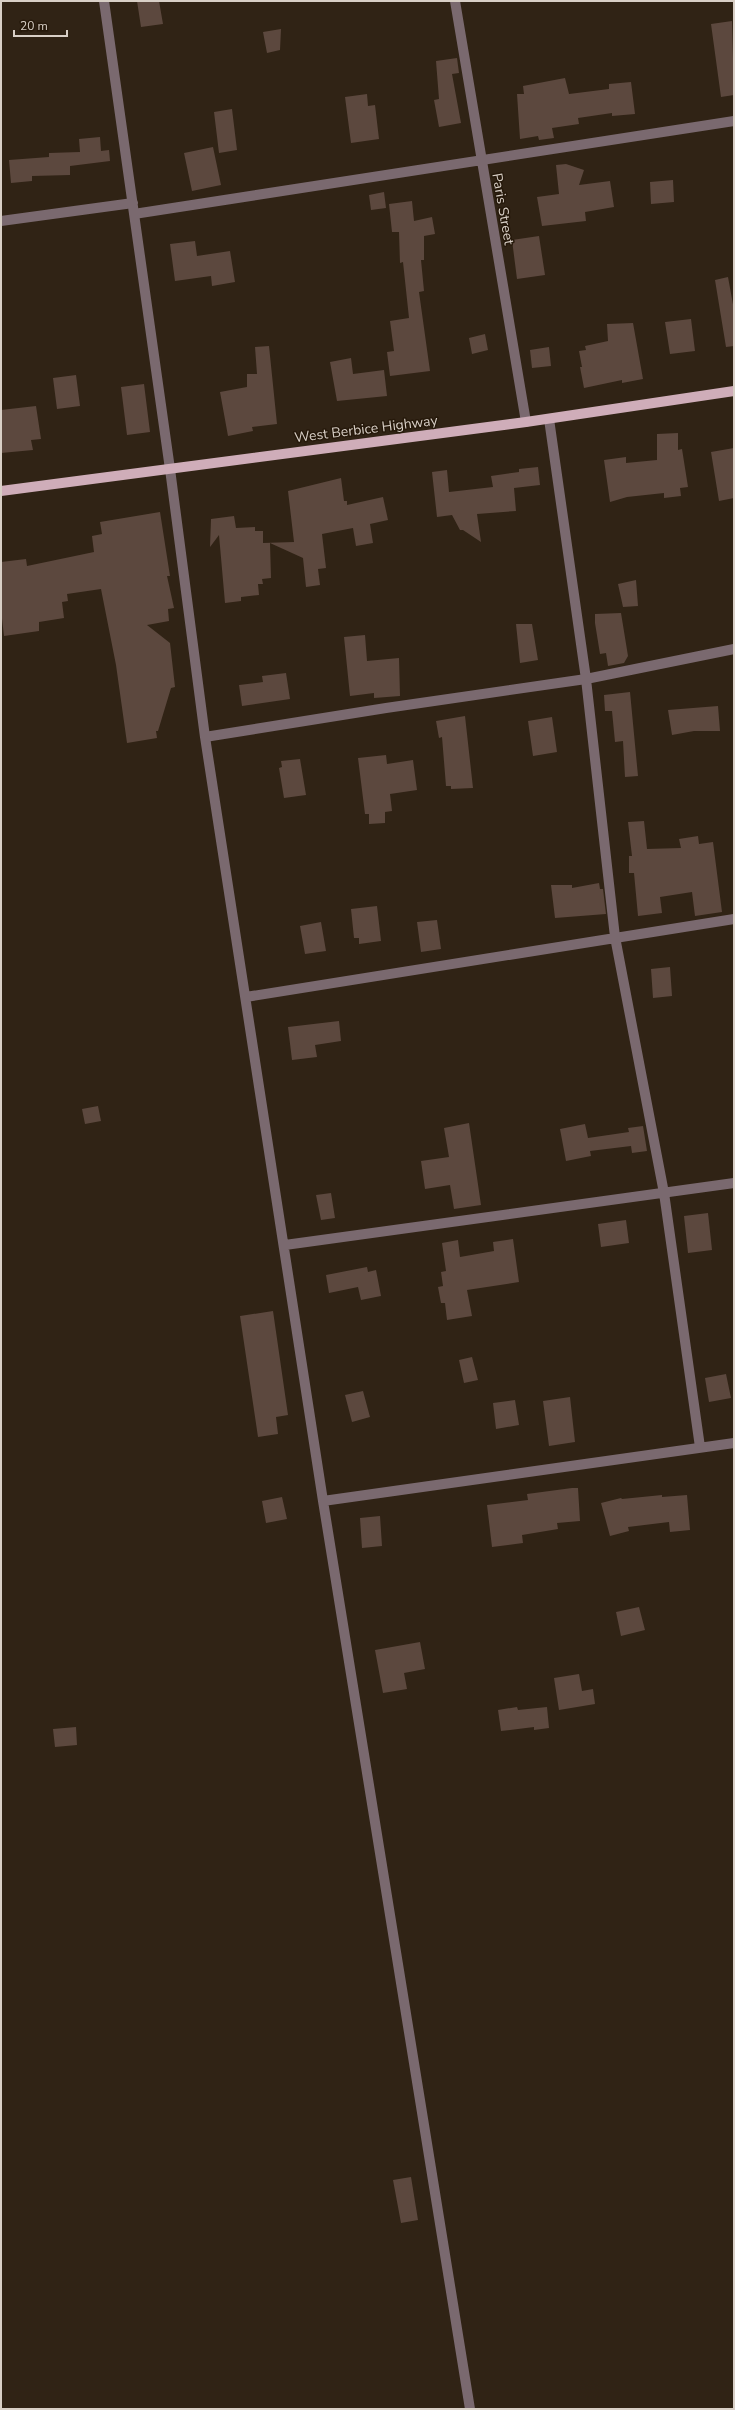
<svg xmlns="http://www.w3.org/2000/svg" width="735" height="2410" viewBox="0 0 735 2410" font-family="'Nunito Sans',sans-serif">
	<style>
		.building { fill: #5c483e }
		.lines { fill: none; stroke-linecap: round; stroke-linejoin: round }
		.minor { stroke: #7a696f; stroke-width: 10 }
		.major { stroke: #cfadb9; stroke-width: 10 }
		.labels { text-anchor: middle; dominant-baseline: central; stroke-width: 3; stroke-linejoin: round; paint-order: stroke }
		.street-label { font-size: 14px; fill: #d8cfc6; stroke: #26190b }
	</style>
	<rect width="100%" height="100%" fill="#302315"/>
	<path class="building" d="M137 1H159L163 24 141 27Z
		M732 21 734 95 721 97 711 24Z
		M281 29 280 50 267 53 263 32Z
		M457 58 459 73 452 74 461 123 439 127 434 100 439 99 436 61Z
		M565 78 569 94 609 89V84L631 82 635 114 612 116V113L578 118 579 124 552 128 554 138 539 140 538 136 520 139 517 94H524L523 86Z
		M367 94 368 106 375 105 379 139 351 143 345 97Z
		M232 109 237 150 219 153 214 112Z
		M100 137 101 151 109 150 110 161 70 166V175L32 176V181L11 183 9 160 49 157V153L80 152 79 139Z
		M213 147 221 185 192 191 184 153Z
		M566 164 584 170 579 185 610 181 614 207 585 212 586 221 542 226 537 197 559 194 556 165Z
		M673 180 674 202 651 204 650 182Z
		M384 192 386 208 371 210 369 195Z
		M412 201 414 221 432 217 435 234 424 236V260H421L424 291 419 292 430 371 390 376 387 352 394 351 390 321 409 318 403 262 400 263 399 232H392L389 204Z
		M539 236 545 275 517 279 512 240Z
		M195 241 197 256 230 251 235 282 212 286 211 276 175 281 170 244Z
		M728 277 734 310V346L726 347 715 280Z
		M691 319 695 351 670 354 665 322Z
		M633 323 643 379 622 383V380L584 388 580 367H582L579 351 586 350 585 346 608 341 607 324Z
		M485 334 488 350 472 354 469 338Z
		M269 346 277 424 252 427 253 431 228 436 220 392 247 387V374H257L255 347Z
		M549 347 551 366 532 368 530 350Z
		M351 358 353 374 384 370 387 396 337 401 330 362Z
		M76 375 80 406 57 409 53 378Z
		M144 384 150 432 127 435 121 387Z
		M36 406 41 439 31 440 33 450 1 453V410Z
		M678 433V450L682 449 688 487 680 488 681 496 664 498V493L627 497 610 502 604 460 626 457V463L657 460V434Z
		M734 448V498L719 501 711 452Z
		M538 467 540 485 514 488 516 511 477 514 481 542 463 530H460L452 515 437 517 432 472 447 470 449 492 493 487 491 476 519 472V469Z
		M341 478 344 501H347V505L383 497 388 520 370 524 373 543 356 546 353 528 322 534 326 568 318 569 320 585 306 587 303 558 270 543 271 578 262 579 263 584H258L259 595 241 597V601L225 603 219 535 210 547 211 519 234 516 236 528 255 527V531H263V543L294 542 288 491Z
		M160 512 170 576H167L174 608 168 609 169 621 147 625 170 643 175 687 171 688 158 731H156L157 738 127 743 116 665 101 589 67 594 68 601 62 602 64 618 39 622V631L4 636 1 610V562L26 559 27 566 94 552 92 536 102 534 100 522Z
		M636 580 638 606 623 607 618 584Z
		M621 613 628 656 624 663 608 666 606 653 600 654 595 623V614Z
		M516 624H532L538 660 520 663Z
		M365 635 367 661 399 658 400 696 374 698V693L350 696 344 637Z
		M286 673 290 699 242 706 239 685 263 682 262 676Z
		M630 692 638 776 625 777 623 741 615 742 612 711H605L604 695Z
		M718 706 720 731H694L672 735 668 710Z
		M465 716 473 788 451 789V786H446L442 737 439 738 436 721Z
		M552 717 557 752 533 756 528 721Z
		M386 755 387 764 413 760 417 790 390 794 392 811 385 812V823L369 824V814H365L358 758Z
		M300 759 306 795 284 798 279 768 282 767 281 761Z
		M644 821 647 849 681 848 679 839 698 836 699 844 713 842 722 912 695 916 692 892 660 897 662 913 638 916 634 873H629V856H632L628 822Z
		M599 883 600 889H603L606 914 555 918 551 885H572V888Z
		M377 906 381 941 359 944V938H354L351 909Z
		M437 920 441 949 421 952 417 922Z
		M321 922 326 951 305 954 300 926Z
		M670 967 672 996 653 998 651 969Z
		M339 1021 341 1041 315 1045 317 1057 292 1060 288 1027Z
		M98 1106 101 1121 85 1124 82 1109Z
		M469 1123 481 1205 454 1209 450 1185 425 1189 421 1161 449 1157 444 1128Z
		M585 1124 588 1138 629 1132 628 1128 643 1126 647 1151 632 1153 631 1146 590 1151 591 1156 566 1161 560 1129Z
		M331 1193 335 1218 321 1220 316 1195Z
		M708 1213 712 1250 688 1253 684 1216Z
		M626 1220 629 1243 601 1247 598 1224Z
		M513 1239 519 1282 467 1290 472 1316 447 1320 445 1303H441L438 1287 443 1286 441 1272 446 1271 442 1243 458 1240 460 1257 494 1251 493 1242Z
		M367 1267 368 1272 376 1270 381 1296 361 1300 358 1287 329 1293 326 1275Z
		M273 1311 288 1415 276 1417 278 1434 258 1437 240 1316Z
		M472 1357 478 1380 464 1383 459 1360Z
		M726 1374 731 1398 709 1402 705 1378Z
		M363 1391 370 1417 352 1422 345 1395Z
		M570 1397 575 1442 549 1446 543 1401Z
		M515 1400 519 1425 496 1429 493 1403Z
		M572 1488H578L580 1521 557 1523 558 1529 522 1535 523 1543 492 1547 487 1505 528 1500 527 1494Z
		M662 1495V1497L687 1495 690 1530 670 1532 669 1522 628 1527 629 1531 610 1536 601 1503 621 1498 622 1499Z
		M282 1497 287 1519 266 1523 262 1501Z
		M380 1516 382 1546 362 1548 360 1518Z
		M639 1607 645 1630 621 1636 616 1612Z
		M420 1642 425 1669 404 1673 407 1689 383 1693 375 1650Z
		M579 1674 582 1691 593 1689 595 1704 559 1710 554 1678Z
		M517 1707 518 1710 547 1707 549 1728 534 1730V1727L501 1731 498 1710Z
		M76 1727 77 1745 55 1747 53 1729Z
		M411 2177 418 2220 401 2223 393 2180Z"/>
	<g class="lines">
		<path class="minor" d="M104 1 170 469 205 737 323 1501 470 2409
			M455 1 526 422
			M134 214 734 121
			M1 221 133 203
			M549 419 586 679 615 937 664 1193 700 1447
			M205 737 386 708 586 679 734 649
			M246 997 734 919
			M285 1245 734 1183
			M323 1501 734 1443"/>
		<path class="major" d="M1 491 526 422 734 391"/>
	</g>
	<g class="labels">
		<g class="street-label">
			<text transform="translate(503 209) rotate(80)">Paris Street</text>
			<text transform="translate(366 429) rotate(-7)">West Berbice Highway</text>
		</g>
	</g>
	<rect width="735" height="2410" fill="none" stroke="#d8cfc6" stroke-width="4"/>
	<path d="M14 30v6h53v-6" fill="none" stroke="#d8cfc6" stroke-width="2"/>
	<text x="20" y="30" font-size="12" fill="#d8cfc6" stroke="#26190b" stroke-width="3" paint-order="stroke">20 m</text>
</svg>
